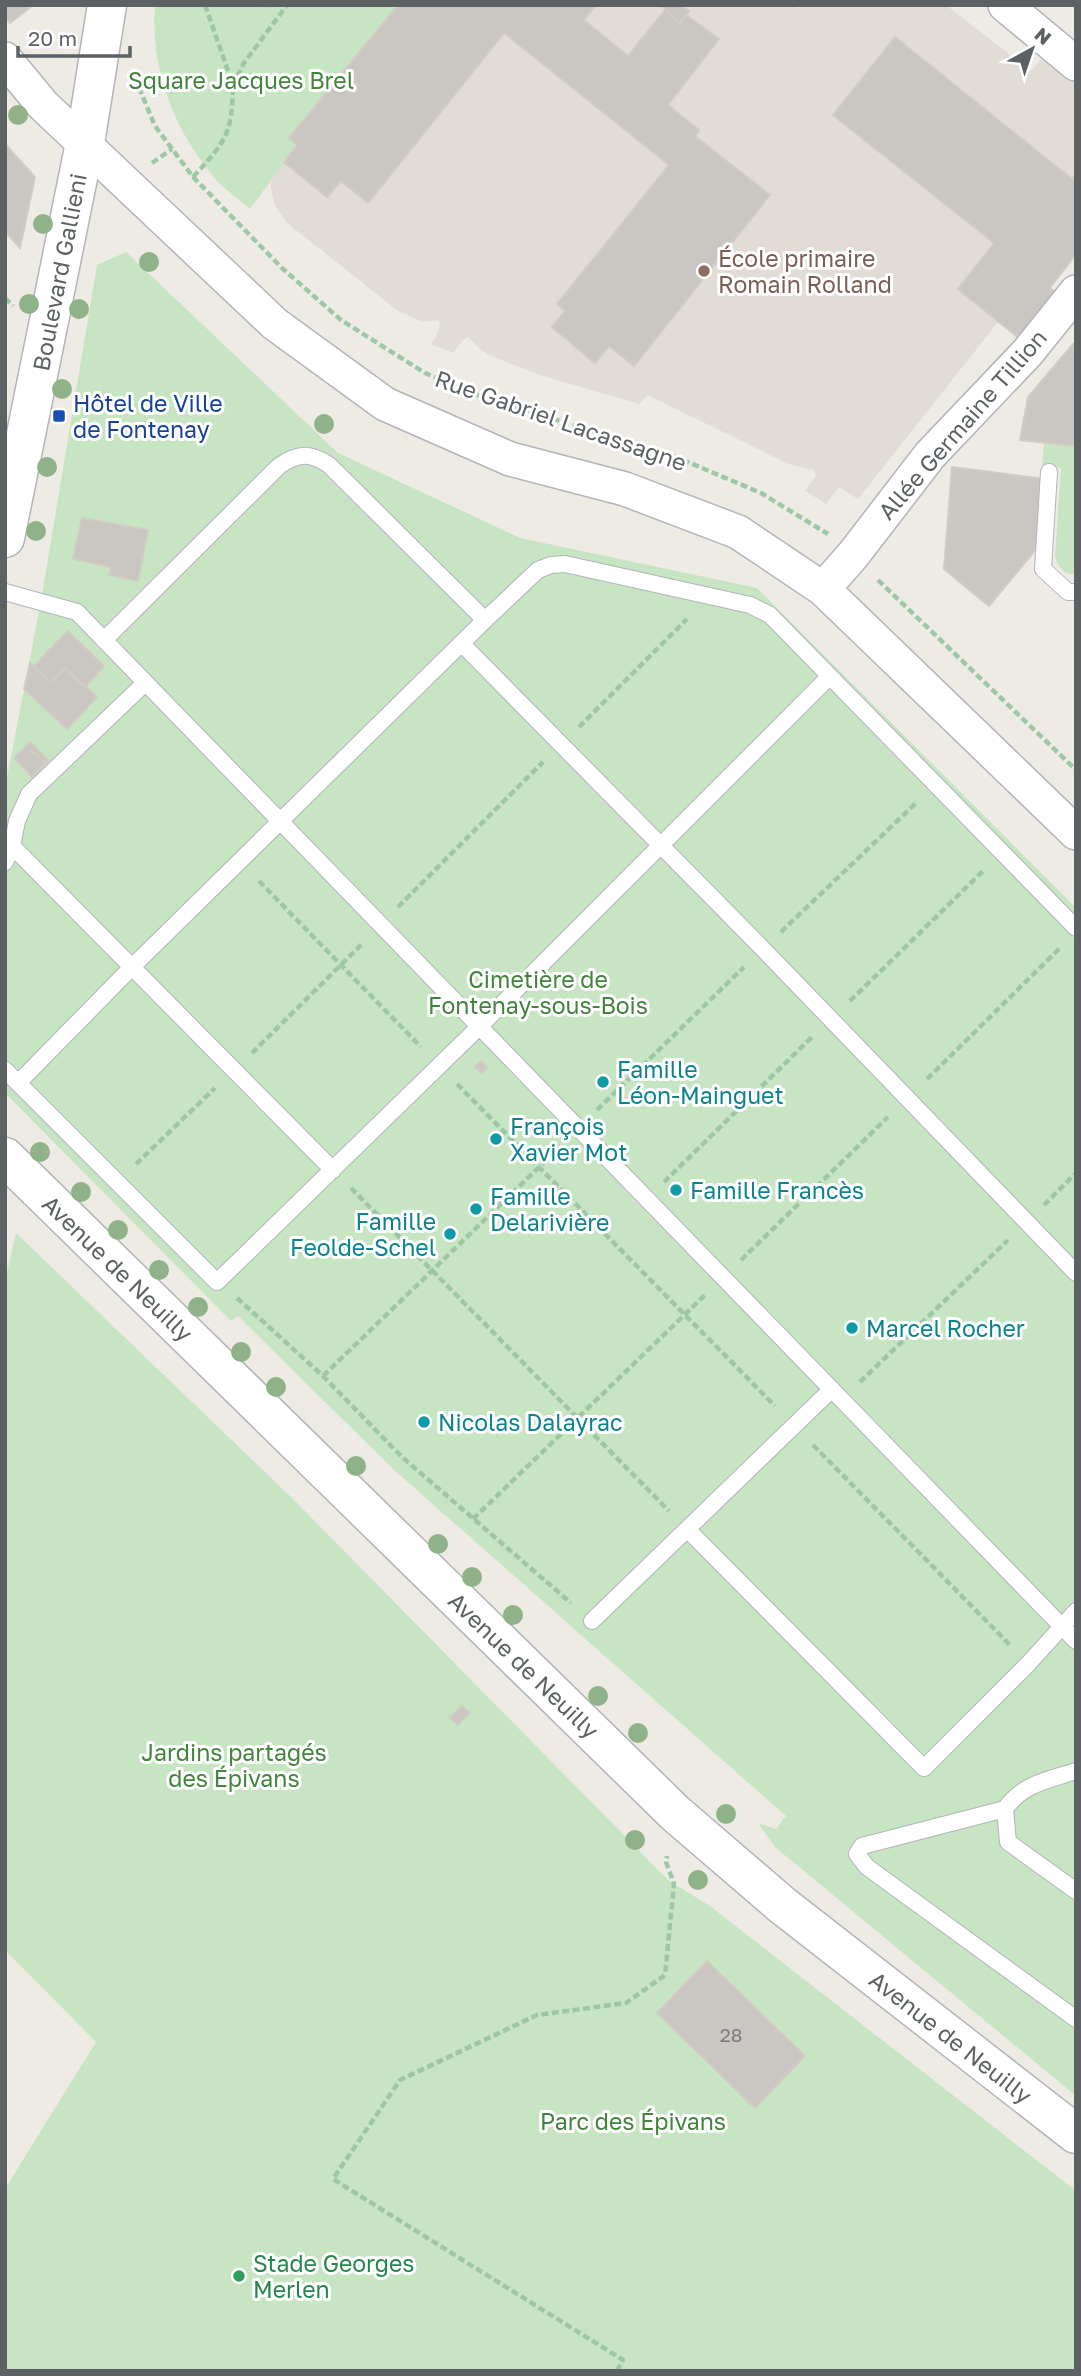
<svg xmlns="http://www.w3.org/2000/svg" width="1081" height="2376" viewBox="0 0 1081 2376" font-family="'Golos Text',sans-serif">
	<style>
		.education { fill: #e1dcd6 }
		.green { fill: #c7e4c3 }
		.building { fill: #cac6c2; stroke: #d2ccc3; stroke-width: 2 }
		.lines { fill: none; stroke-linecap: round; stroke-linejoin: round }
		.lane-casing { stroke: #b2b5b9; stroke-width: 18 }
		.street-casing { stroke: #b2b5b9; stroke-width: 36 }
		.secondary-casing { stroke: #b1b5b9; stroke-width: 41 }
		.path { stroke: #9ec7a5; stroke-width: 4.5; stroke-dasharray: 7 3.5; stroke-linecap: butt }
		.lane { stroke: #fff; stroke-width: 16 }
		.street { stroke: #fff; stroke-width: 33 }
		.secondary { stroke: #fff; stroke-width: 38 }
		.tree { fill: #8fb288 }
		.education-dot { fill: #8d6e63; stroke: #fff; stroke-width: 2.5 }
		.transit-dot { fill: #1a4fb4; stroke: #fff; stroke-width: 2.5 }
		.culture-dot { fill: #0f9aa8; stroke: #fff; stroke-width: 2.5 }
		.leisure-dot { fill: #2e9e5b; stroke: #fff; stroke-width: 2.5 }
		.labels { text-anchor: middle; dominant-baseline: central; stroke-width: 6; stroke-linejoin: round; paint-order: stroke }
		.number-label { font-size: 19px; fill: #787a7c }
		.park-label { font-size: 23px; fill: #41843c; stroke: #fff }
		.education-label { font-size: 23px; fill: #785e54; stroke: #fff; text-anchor: start }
		.street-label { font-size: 23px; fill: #5c6164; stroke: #fff }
		.transit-label { font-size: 23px; fill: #164399; stroke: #fff; text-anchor: start }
		.culture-label { font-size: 23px; fill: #0d838f; stroke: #fff; text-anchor: start }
		.leisure-label { font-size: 23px; fill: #27864d; stroke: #fff; text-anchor: start }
	</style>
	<rect width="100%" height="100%" fill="#eeebe5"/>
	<path class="education" d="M398 5H793L798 9 801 5H946L1031 71 1048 51 1076 74V254L1050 287 1058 295 998 322 858 499 839 487 826 504 805 491 816 476 814 470 788 464 648 395 639 404 540 375 491 356 480 349 468 337 463 340 453 353 431 344 439 331 440 322 438 320 423 322 398 311 287 223 275 206 271 188V182L289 138Z"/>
	<path class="green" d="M155 5H398L289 138 297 145 250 209C238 198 223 189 213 176 173 128 150 68 155 5Z
		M126 252 338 453 520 538 757 588 1076 908V2096L775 1847 758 1823 776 1829 786 1816 393 1469 238 1316 231 1321 5 1093V788L41 601 97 265Z
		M1044 443 1076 446V574C1063 575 1058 567 1055 556L1061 468 1042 466Z
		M16 1233 293 1499 668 1880 710 1906 1076 2191V2371H609L610 2367 607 2371H5V2189L96 2042 5 1950V1282Z"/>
	<path class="building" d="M5 5H33L10 23 5 17Z
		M398 5H596L584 20 628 56 665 10 680 23 686 15 719 39 668 105 699 130 695 136 770 195 634 366 609 346 595 363 552 327 565 311 557 304 669 165 504 33 368 203 341 181 327 197 284 162 297 145 289 138Z
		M661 5H682L689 11 680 23Z
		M895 37 1072 179 1076 174V254L1050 288 1058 295 1021 340 958 289 994 243 833 115Z
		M5 144 35 177 20 248 5 231Z
		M1073 344 1076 346V446L1020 440 1028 397Z
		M952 467 1046 479 1037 548 989 606 944 569Z
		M82 518 148 530 138 581 109 575 111 567 73 559Z
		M68 631 104 666 85 687 65 668 51 683 33 667Z
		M30 663 51 683 65 668 97 697 67 729 24 689Z
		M30 742 35 747 32 751 46 763 32 777 14 758Z
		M35 747 48 760 46 763 32 751Z
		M481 1061 487 1067 482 1073 475 1067Z
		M462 1706 470 1713 458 1725 450 1718Z
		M707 1961 805 2056 755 2108 657 2013Z"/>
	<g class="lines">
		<defs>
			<path id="lane" d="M1049 472 1043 569 1068 592H1076
				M5 592 77 612 1076 1641
				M104 640 279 466C298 453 310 452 329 465L485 620
				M462 644 763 949 1076 1273
				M12 846 333 1170
				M5 862 12 846 17 821 29 794 145 683
				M5 1070 217 1282 479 1027 829 677
				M18 1083 132 967 485 620 538 570 551 565 565 564 750 605 770 615 1076 928
				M687 1529 924 1768 1028 1664 1076 1611
				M592 1621 832 1389
				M1076 1771C1048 1780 1022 1784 1005 1809L1008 1842 1076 1891
				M1005 1809 862 1846 857 1854 867 1867 1076 2019"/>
			<path id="street" d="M1005 5 1076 64
				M5 59 43 105 275 324 385 404 510 459 625 489 738 532 823 589 1076 833
				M823 589 853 555 930 455 1028 352 1076 292"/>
			<path id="secondary" d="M5 538 85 143 107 5
				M5 1157 675 1813 782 1905 1076 2134"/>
		</defs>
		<use href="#lane" class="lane-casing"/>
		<use href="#street" class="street-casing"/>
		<use href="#secondary" class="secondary-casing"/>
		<path class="path" d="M205 5 233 85 244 63 287 5
			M263 5H270
			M135 78 155 126 193 177 282 268 341 320 425 373 477 395 676 457 761 493 828 534
			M152 163 172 149
			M193 177C226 141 232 135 233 85
			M5 298 13 306
			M878 580 1076 770
			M579 727 687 619
			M259 881 421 1047
			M398 907 543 762
			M781 932 916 803
			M850 1001 984 870
			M252 1053 363 943
			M927 1079 1060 948
			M457 1084 775 1406
			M597 1110 744 967
			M136 1164 215 1088
			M664 1182 813 1036
			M351 1188 669 1511
			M1044 1205 1076 1173
			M741 1260 888 1117
			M237 1298 323 1376 402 1457 571 1603
			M323 1376 561 1146
			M860 1382 1008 1240
			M813 1445 1011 1646
			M473 1519 705 1295
			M617 2371 623 2360 333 2179 400 2080 537 2015 626 2003 665 1975 674 1884 666 1862 667 1856"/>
		<use href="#lane" class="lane"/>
		<use href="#street" class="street"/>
		<use href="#secondary" class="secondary"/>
	</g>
	<g class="tree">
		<circle cx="18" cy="115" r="10"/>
		<circle cx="43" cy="224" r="10"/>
		<circle cx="149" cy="262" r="10"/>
		<circle cx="29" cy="304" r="10"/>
		<circle cx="79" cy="309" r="10"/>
		<circle cx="62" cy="389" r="10"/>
		<circle cx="324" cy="424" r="10"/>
		<circle cx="47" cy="467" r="10"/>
		<circle cx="36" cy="531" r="10"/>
		<circle cx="40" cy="1152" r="10"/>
		<circle cx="81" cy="1192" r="10"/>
		<circle cx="118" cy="1230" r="10"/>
		<circle cx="159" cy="1270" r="10"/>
		<circle cx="198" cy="1307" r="10"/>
		<circle cx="241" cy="1352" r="10"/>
		<circle cx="276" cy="1387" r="10"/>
		<circle cx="356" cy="1466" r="10"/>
		<circle cx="438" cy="1544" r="10"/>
		<circle cx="472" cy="1577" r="10"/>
		<circle cx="513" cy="1615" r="10"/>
		<circle cx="598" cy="1696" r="10"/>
		<circle cx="638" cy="1733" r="10"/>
		<circle cx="726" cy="1814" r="10"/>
		<circle cx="635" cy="1840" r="10"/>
		<circle cx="698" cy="1880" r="10"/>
	</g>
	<circle class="education-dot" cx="704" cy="271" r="7"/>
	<rect class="transit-dot" x="52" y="409" width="14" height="14" rx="3.5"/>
	<g class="culture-dot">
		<circle cx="603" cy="1082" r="7"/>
		<circle cx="496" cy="1139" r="7"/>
		<circle cx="676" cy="1190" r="7"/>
		<circle cx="476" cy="1209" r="7"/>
		<circle cx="450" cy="1234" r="7"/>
		<circle cx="852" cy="1328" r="7"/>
		<circle cx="424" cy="1422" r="7"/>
	</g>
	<circle class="leisure-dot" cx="239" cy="2276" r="7"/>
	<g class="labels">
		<g class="number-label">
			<text x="731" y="2034">28</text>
		</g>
		<g class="park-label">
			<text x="241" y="80">Square Jacques Brel</text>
			<text x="538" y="979">Cimetière de<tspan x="538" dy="26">Fontenay-sous-Bois</tspan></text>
			<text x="234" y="1752">Jardins partagés<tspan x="234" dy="26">des Épivans</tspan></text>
			<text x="633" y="2121">Parc des Épivans</text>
		</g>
		<g class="education-label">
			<text x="718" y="258">École primaire<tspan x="718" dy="26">Romain Rolland</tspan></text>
		</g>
		<g class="street-label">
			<text transform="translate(59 272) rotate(-79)">Boulevard Gallieni</text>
			<text transform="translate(561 420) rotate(19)">Rue Gabriel Lacassagne</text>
			<text transform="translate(962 424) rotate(-49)">Allée Germaine Tillion</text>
			<text transform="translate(118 1268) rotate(44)">Avenue de Neuilly</text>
			<text transform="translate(524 1665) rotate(44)">Avenue de Neuilly</text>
			<text transform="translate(951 2037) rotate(38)">Avenue de Neuilly</text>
		</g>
		<g class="transit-label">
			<text x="73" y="403">Hôtel de Ville<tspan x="73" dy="26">de Fontenay</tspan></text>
		</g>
		<g class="culture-label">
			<text x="617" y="1069">Famille<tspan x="617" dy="26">Léon-Mainguet</tspan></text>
			<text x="510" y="1126">François<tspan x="510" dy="26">Xavier Mot</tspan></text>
			<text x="690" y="1190">Famille Francès</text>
			<text x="490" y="1196">Famille<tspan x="490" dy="26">Delarivière</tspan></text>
			<text x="436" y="1221" text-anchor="end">Famille<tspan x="436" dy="26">Feolde-Schel</tspan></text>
			<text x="866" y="1328">Marcel Rocher</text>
			<text x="438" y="1422">Nicolas Dalayrac</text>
		</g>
		<g class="leisure-label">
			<text x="253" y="2263">Stade Georges<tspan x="253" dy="26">Merlen</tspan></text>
		</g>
	</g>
	<rect width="1081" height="2376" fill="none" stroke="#5c6164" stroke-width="14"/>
	<g transform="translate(1032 49) rotate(40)" stroke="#ffffff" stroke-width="5" paint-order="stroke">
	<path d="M0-5L12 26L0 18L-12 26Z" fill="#5c6164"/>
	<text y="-10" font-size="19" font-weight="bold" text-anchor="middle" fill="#5c6164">N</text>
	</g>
	<path d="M18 46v10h112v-10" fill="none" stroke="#5c6164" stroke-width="3.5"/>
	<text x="28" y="46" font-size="21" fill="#5c6164" stroke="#ffffff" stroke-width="5" paint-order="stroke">20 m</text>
</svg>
